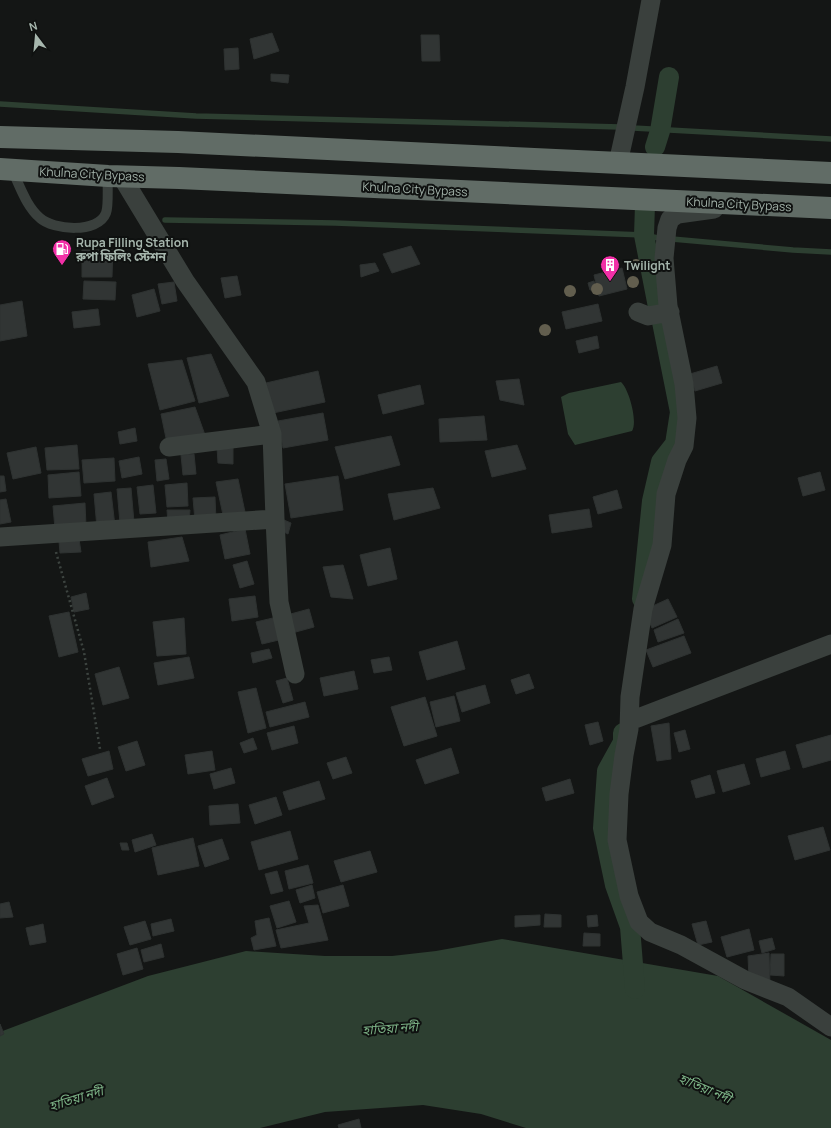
<svg xmlns="http://www.w3.org/2000/svg" width="831" height="1128" viewBox="0 0 831 1128" font-family="Manrope,'Noto Sans Bengali',sans-serif">
	<style>
		.water { fill: #2d3f31 }
		.lines { fill: none; stroke-linecap: round; stroke-linejoin: round }
		.stream { stroke: #2d3f31; stroke-width: 5.5 }
		.canal { stroke: #2d3f31; stroke-width: 20 }
		.building { fill: #313534; stroke: #2e3231 }
		.path { stroke: #3d4440; stroke-width: 2.5; stroke-dasharray: 2 3; stroke-linecap: butt }
		.lane { stroke: #3a403d; stroke-width: 10 }
		.street { stroke: #3a403d; stroke-width: 19 }
		.highway { stroke: #616c66; stroke-width: 22 }
		.tree { fill: #625e4e }
		.labels { text-anchor: middle; dominant-baseline: central; stroke-width: 4; stroke-linejoin: round; paint-order: stroke }
		.street-label { font-size: 12px; fill: #a6b6ad; stroke: #0f1110 }
		.poi-label { font-size: 12px; font-weight: bold; fill: #a6b6ad; stroke: #0f1110; text-anchor: start }
		.water-label { font-size: 13px; font-style: italic; fill: #7cb286; stroke: #0f1110 }
	</style>
	<rect width="100%" height="100%" fill="#141615"/>
	<path class="water" d="M621 382C629 389 638 422 632 431L575 445 568 434 561 397 569 393Z
		M502 939 718 976 831 1040V1128H526L481 1114 423 1105 325 1112 260 1128H0V1032L148 976 246 951 325 956H392L436 951Z"/>
	<g class="lines">
		<path class="stream" d="M0 104 196 116 620 127
			M633 128 831 139
			M165 220 335 223 644 235 658 238
			M672 239 793 250 831 252"/>
		<path class="canal" d="M655 147 660 131 669 77
			M645 205 644 235 659 312
			M642 599 652 501 661 462 675 444 680 412 661 317
			M623 733V742L607 771 603 828 615 885 630 927 635 989"/>
	</g>
	<path class="building" d="M272 33 279 51 254 59 250 39Z
		M421 35H439L440 61H422Z
		M238 48 239 69 225 70 224 49Z
		M271 74 289 75 288 83 271 81Z
		M411 246 420 264 392 273 383 254Z
		M82 250H113L112 277H82Z
		M375 263 379 271 361 277 360 265Z
		M622 268 627 289 599 296 594 275Z
		M237 276 241 295 225 298 221 278Z
		M84 281 116 282 115 300 83 299Z
		M594 281 596 289 590 290 588 283Z
		M174 282 177 301 162 304 158 284Z
		M154 289 160 311 137 317 132 295Z
		M22 301 27 336 0 341V305Z
		M598 304 602 321 566 329 562 312Z
		M98 309 100 325 74 328 72 312Z
		M597 336 599 348 579 353 576 341Z
		M211 354 229 396 199 403 187 358Z
		M182 360 195 401 160 410 148 364Z
		M717 366 722 383 695 391 690 374Z
		M318 371 325 402 273 413 266 383Z
		M519 379 524 405 500 400 496 381Z
		M420 385 424 404 383 414 378 395Z
		M195 407 205 435 167 443 161 414Z
		M323 413 328 440 283 448 278 421Z
		M484 416 487 440 440 442 439 419Z
		M135 428 137 441 120 444 118 432Z
		M391 436 400 465 345 479 335 447Z
		M77 445 79 469 47 470 45 448Z
		M517 445 526 469 492 477 485 451Z
		M36 447 41 473 13 479 7 453Z
		M217 447 233 448V464L218 463Z
		M194 454 196 474 183 475 181 455Z
		M139 457 142 474 122 478 119 461Z
		M114 458 115 481 84 483 82 460Z
		M166 459 169 479 157 481 155 460Z
		M79 472 81 496 49 498 48 475Z
		M820 472 825 490 803 496 798 478Z
		M0 476H4L6 491 0 492Z
		M338 476 343 510 291 518 285 484Z
		M238 479 245 512 223 515 216 482Z
		M187 483 188 506 167 507 165 485Z
		M153 485 156 513 140 514 137 487Z
		M131 488 134 522 120 523 117 489Z
		M433 488 440 508 394 520 388 494Z
		M617 490 622 508 598 514 593 497Z
		M111 492 115 526 97 528 94 494Z
		M215 497 216 520 195 521 193 498Z
		M6 499 11 522 0 524V500Z
		M85 503 86 526 55 529 53 506Z
		M589 509 592 527 552 533 549 515Z
		M167 510H190L189 522 168 523Z
		M284 520 291 523 288 534 278 529Z
		M245 529 250 554 225 559 220 535Z
		M182 537 189 561 151 567 148 542Z
		M79 539 81 552 60 553 59 541Z
		M390 548 397 579 368 586 360 555Z
		M247 561 254 584 240 588 233 565Z
		M343 565 353 599 331 597 323 567Z
		M86 593 89 609 74 612 71 597Z
		M255 596 258 617 232 621 229 599Z
		M668 599 677 617 652 628 644 610Z
		M309 609 314 627 292 633 287 615Z
		M69 612 78 652 59 657 49 616Z
		M277 617 283 639 262 644 256 622Z
		M184 618 186 654 157 656 153 622Z
		M678 619 684 633 658 642 654 630Z
		M684 636 691 653 653 667 646 650Z
		M457 641 465 669 427 680 419 652Z
		M269 649 272 658 253 663 251 653Z
		M189 657 194 678 158 685 154 663Z
		M389 657 392 670 374 673 371 660Z
		M119 667 129 698 103 705 95 674Z
		M354 671 358 689 324 696 320 678Z
		M529 674 534 688 516 694 511 680Z
		M287 678 293 700 283 703 276 681Z
		M485 685 490 703 462 712 456 693Z
		M256 688 266 728 248 733 238 692Z
		M454 696 460 721 436 727 430 702Z
		M425 697 437 736 404 746 391 707Z
		M305 702 309 717 270 727 266 712Z
		M598 722 603 741 590 745 585 725Z
		M669 723 671 759 657 761 651 726Z
		M294 726 298 743 272 750 267 733Z
		M685 730 690 749 679 752 674 733Z
		M831 735V760L803 768 796 745Z
		M253 738 257 749 244 753 240 743Z
		M137 741 145 765 126 771 118 747Z
		M451 748 459 773 425 784 416 760Z
		M109 751 113 769 88 776 82 759Z
		M212 751 215 770 188 774 185 755Z
		M785 751 790 769 761 777 756 759Z
		M346 757 352 773 333 779 327 763Z
		M744 764 750 784 723 792 717 771Z
		M231 768 235 783 214 789 210 774Z
		M710 775 715 793 696 798 691 781Z
		M107 778 114 797 92 805 85 786Z
		M570 779 574 793 546 801 542 788Z
		M319 781 325 799 289 810 283 792Z
		M276 797 282 815 255 824 249 805Z
		M238 804 240 823 210 825 209 806Z
		M823 827 830 850 795 860 788 836Z
		M290 831 298 859 259 870 251 842Z
		M152 834 156 845 135 852 132 840Z
		M193 838 199 866 158 875 152 848Z
		M222 839 229 859 205 867 198 846Z
		M120 843H127L129 850H122Z
		M370 851 377 872 341 882 334 861Z
		M308 865 313 883 289 889 285 871Z
		M277 871 283 891 271 894 265 874Z
		M312 885 315 898 300 903 296 890Z
		M343 885 349 906 323 913 317 892Z
		M289 901 296 922 277 928 270 906Z
		M9 902 13 917 0 918V904Z
		M318 905 328 940 281 948 276 930 309 923 304 906Z
		M545 914 561 915V927H544Z
		M540 915V925L515 927V916Z
		M597 915 598 926 588 927 587 916Z
		M269 918 276 946 254 950 251 938 257 935 255 921Z
		M171 919 174 931 153 936 151 924Z
		M145 921 151 939 130 945 124 927Z
		M706 921 712 942 698 945 692 924Z
		M43 924 46 942 30 945 26 928Z
		M749 929 754 950 727 957 721 937Z
		M584 933 600 934V946H583Z
		M772 938 775 949 762 953 759 941Z
		M161 944 164 957 144 962 141 950Z
		M137 948 143 969 123 975 117 954Z
		M769 953 770 985 749 979 748 956Z
		M771 954H784V976L770 975Z
		M0 1024 4 1034 0 1036Z
		M359 1119 361 1128H339L338 1125Z"/>
	<g class="lines">
		<path class="path" d="M56 552 84 652 100 749"/>
		<path class="lane" d="M12 170C20 186 26 206 40 218 53 230 98 234 106 213 109 205 107 186 108 176"/>
		<path class="street" d="M618 163 635 87 651 0
			M714 209 678 214 670 219 667 228 664 258 668 306 684 384 687 418 684 446 677 460 666 494 662 545 643 609 630 697 629 729 624 755 619 794 617 840 629 896 639 922 650 932 681 945 745 980 788 997 831 1027
			M638 312 648 316 670 312
			M169 447 272 434
			M275 519 279 602 295 674
			M0 537 275 519 272 434 256 382 185 281 122 177
			M630 721 831 644"/>
		<path class="highway" d="M0 137 178 142 831 173
			M0 169 108 176 179 178 831 208"/>
	</g>
	<g class="tree">
		<circle cx="636" cy="265" r="6"/>
		<circle cx="633" cy="282" r="6"/>
		<circle cx="597" cy="289" r="6"/>
		<circle cx="570" cy="291" r="6"/>
		<circle cx="545" cy="330" r="6"/>
	</g>
	<defs>
		<symbol id="fuel-pin" viewBox="-11 -11 22 30"><path d="M0 17L-7.5 6A9.5 9.5 0 1 1 7.5 6Z" fill="#f230a7" stroke="#0f1110"/><path d="M-5.5-6h7V0h2V4h1.3V-2.5L3-4.5l.8-.8L6-3V5H2.5V1h-1V6h-7ZM-4.2-4.7v3.2H.2V-4.7Z" fill="#fff"/></symbol>
		<symbol id="building-pin" viewBox="-11 -11 22 30"><path d="M0 17L-7.5 6A9.5 9.5 0 1 1 7.5 6Z" fill="#f230a7" stroke="#0f1110"/><path d="M-4-6H4V6H1V3H-1V6H-4ZM-2.5-4.3h1.7v1.8h-1.7ZM.8-4.3h1.7v1.8H.8ZM-2.5-1h1.7V.8h-1.7ZM.8-1h1.7V.8H.8Z" fill="#fff"/></symbol>
	</defs>
	<g fill-rule="evenodd">
		<use href="#fuel-pin" x="51" y="238" width="22" height="30"/>
		<use href="#building-pin" x="599" y="254" width="22" height="30"/>
	</g>
	<g class="labels">
		<g class="street-label">
			<text transform="translate(92 174) rotate(3)">Khulna City Bypass</text>
			<text transform="translate(415 189) rotate(3)">Khulna City Bypass</text>
			<text transform="translate(739 204) rotate(3)">Khulna City Bypass</text>
		</g>
		<g class="poi-label">
			<text x="76" y="242">Rupa Filling Station<tspan x="76" dy="14">রুপা ফিলিং স্টেশন</tspan></text>
			<text x="624" y="265">Twilight</text>
		</g>
		<g class="water-label">
			<text transform="translate(390 1028) rotate(-4)">হাতিয়া নদী</text>
			<text transform="translate(705 1088) rotate(23)">হাতিয়া নদী</text>
			<text transform="translate(76 1098) rotate(-17)">হাতিয়া নদী</text>
		</g>
	</g>
	<g transform="translate(36 36) rotate(344)" stroke="#0f1110" stroke-width="3" paint-order="stroke">
	<path d="M0-3L7 15L0 10L-7 15Z" fill="#a6b6ad"/>
	<text y="-6" font-size="11" font-weight="bold" text-anchor="middle" fill="#a6b6ad">N</text>
	</g>
</svg>
